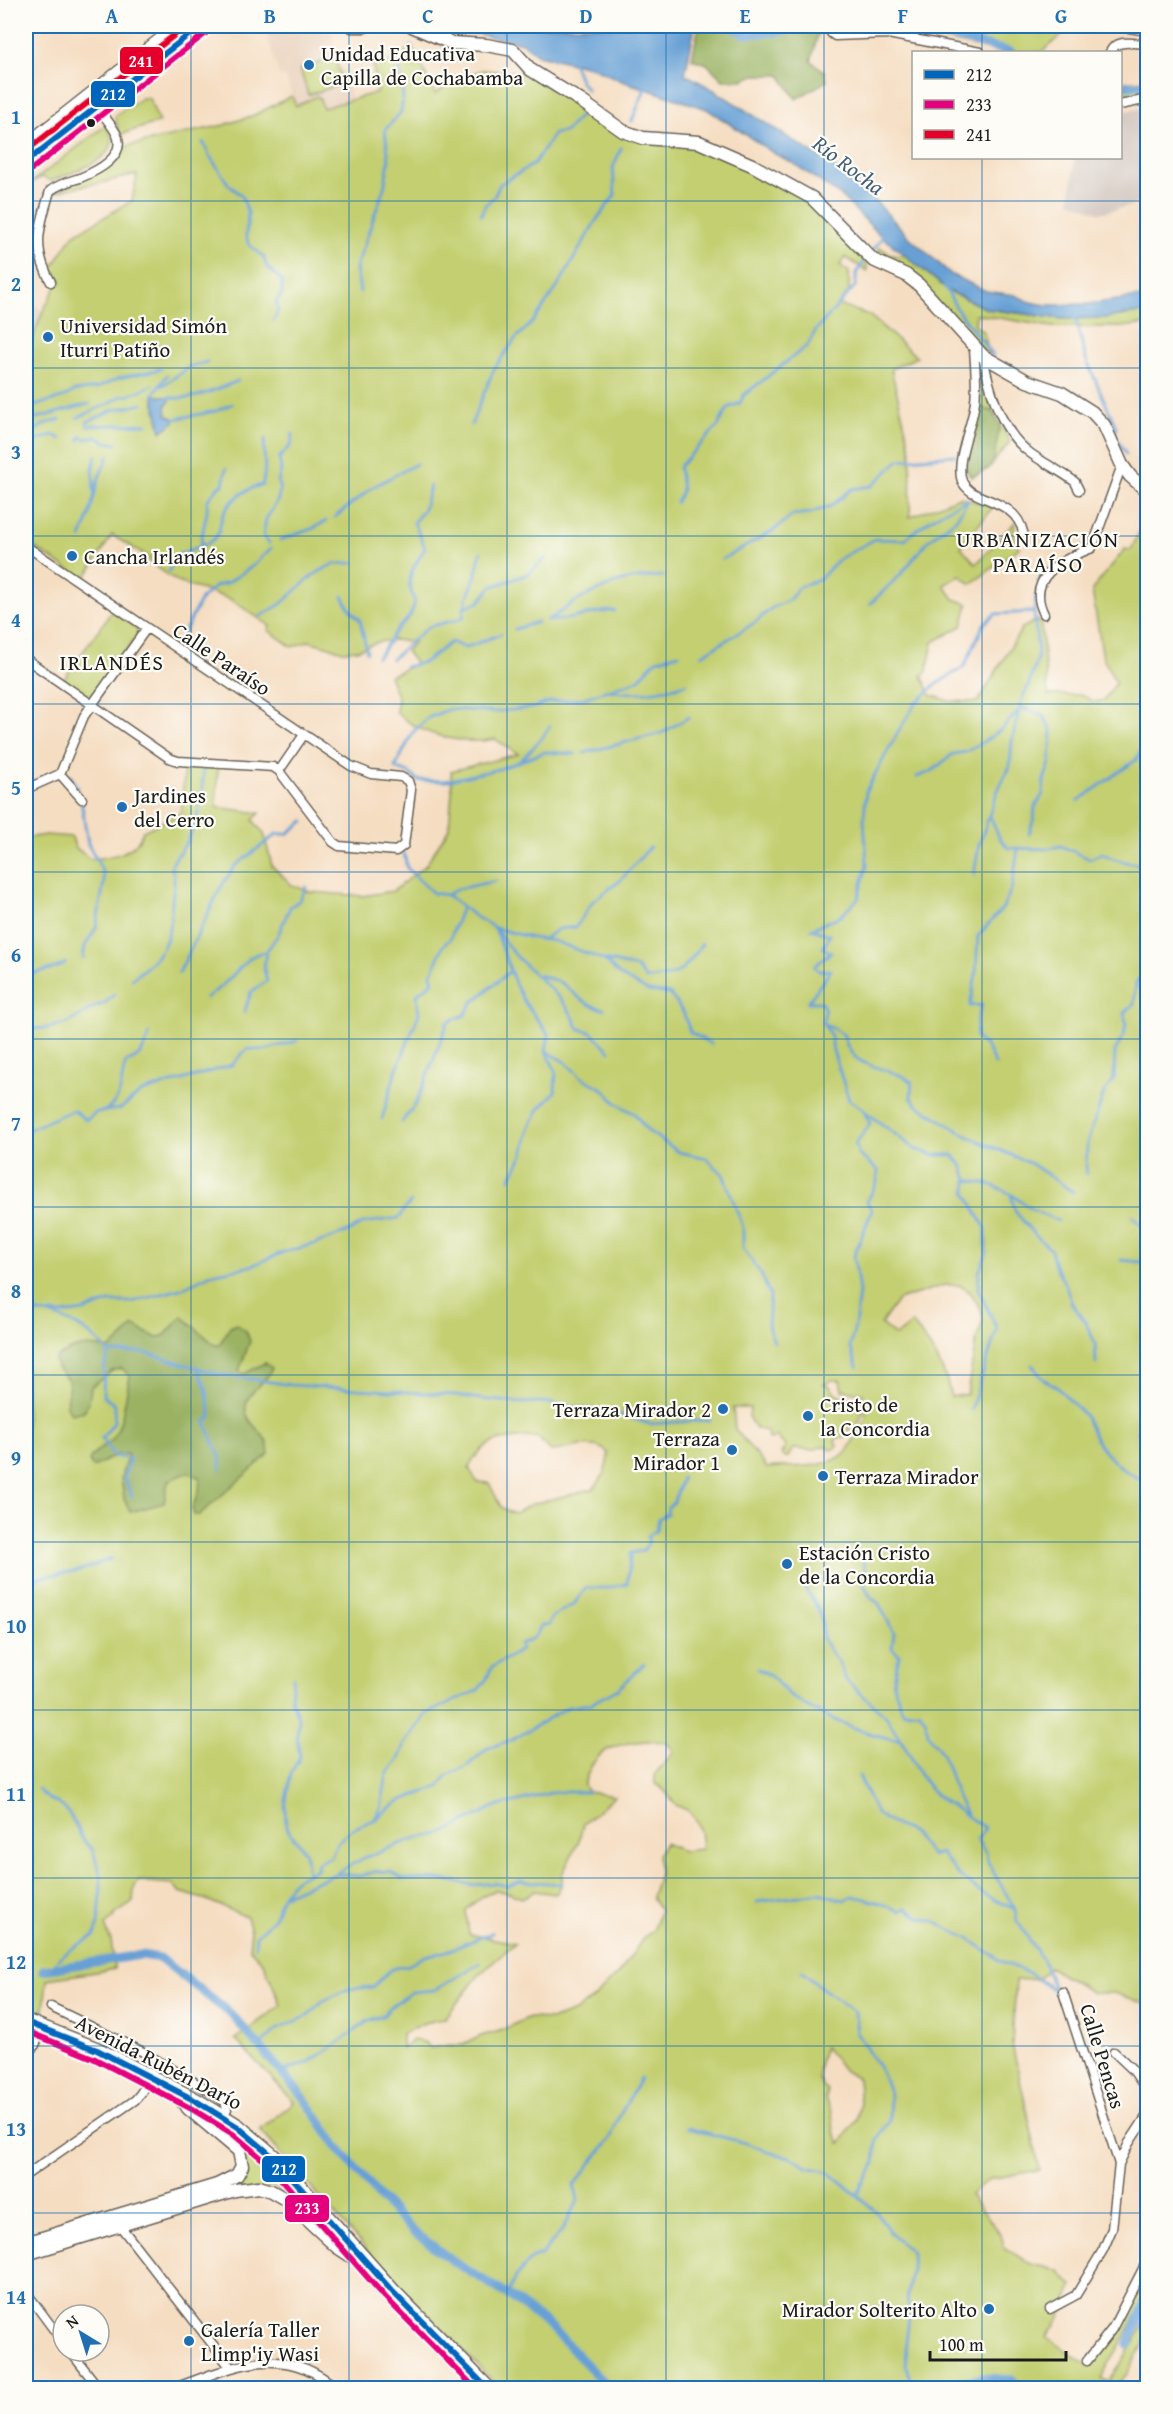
<svg xmlns="http://www.w3.org/2000/svg" width="1173" height="2414" viewBox="0 0 1173 2414" font-family="'Gentium Book Plus',serif">
	<style>
		.built { fill: #e8ceb7 }
		.industrial { fill: #cec1ba }
		.green { fill: #c3cf70; stroke: #707646; stroke-width: 1.5; fill-rule: evenodd }
		.forest { fill: #9ab262; stroke: #5b673f; stroke-width: 1.5 }
		.water { fill: #67a0d5; stroke: #425e78; stroke-width: 1.5 }
		.lines { fill: none; stroke-linecap: round; stroke-linejoin: round }
		.stream { stroke: #67a0d5; stroke-width: 3 }
		.canal { stroke: #67a0d5; stroke-width: 9 }
		.street-casing { stroke: #686056; stroke-width: 11 }
		.secondary-casing { stroke: #686056; stroke-width: 15 }
		.highway-casing { stroke: #686056; stroke-width: 18 }
		.street { stroke: #fff; stroke-width: 8 }
		.secondary { stroke: #fff; stroke-width: 12 }
		.highway { stroke: #fff; stroke-width: 15 }
		.bus-1-casing { stroke: #fdfcf7; stroke-width: 10 }
		.bus-2-casing { stroke: #fdfcf7; stroke-width: 10 }
		.bus-3-casing { stroke: #fdfcf7; stroke-width: 10 }
		.bus-1 { stroke: #0065bd; stroke-width: 6 }
		.bus-2 { stroke: #e5007d; stroke-width: 6 }
		.bus-3 { stroke: #e4002b; stroke-width: 6 }
		.grid { fill: none; stroke: #1f6fb2; stroke-width: 1.5; stroke-opacity: 0.55 }
		.poi-dot { fill: #1f6fb2; stroke: #fdfcf7; stroke-width: 2 }
		.bus-dot { fill: #1c1c1c; stroke: #fdfcf7; stroke-width: 2 }
		.labels { text-anchor: middle; dominant-baseline: central; stroke-width: 4.5; stroke-linejoin: round; paint-order: stroke }
		.poi-label { font-size: 21px; fill: #1c1c1c; stroke: #fdfcf7; text-anchor: start }
		.street-label { font-size: 21px; fill: #1c1c1c; stroke: #fdfcf7 }
		.water-label { font-size: 22px; font-style: italic; fill: #425e78; stroke: #fdfcf7 }
		.neighbourhood-label { font-size: 22px; letter-spacing: 1.5px; fill: #1c1c1c; stroke: #fdfcf7 }
		.line-badge { stroke: #fdfcf7; stroke-width: 2 }
		.badge-label { font-size: 16px; text-anchor: middle; font-weight: bold; fill: #fff }
		.neatline { fill: none; stroke: #1f6fb2; stroke-width: 2 }
		.grid-label { font-size: 20px; text-anchor: middle; font-weight: bold; fill: #1f6fb2 }
	</style>
	<rect width="100%" height="100%" fill="#fdfcf7"/>
	<filter id="ink" filterUnits="userSpaceOnUse"><feTurbulence type="fractalNoise" baseFrequency=".0167" numOctaves="2"/><feDisplacementMap in="SourceGraphic" scale="12" xChannelSelector="R" yChannelSelector="G"/><feConvolveMatrix kernelMatrix="1 2 1 2 8 2 1 2 1" color-interpolation-filters="sRGB"/></filter>
	<filter id="wash" filterUnits="userSpaceOnUse"><feTurbulence type="fractalNoise" baseFrequency=".008" numOctaves="4" result="noise"/><feDisplacementMap in="SourceGraphic" scale="24" xChannelSelector="R" yChannelSelector="G"/><feGaussianBlur stdDeviation="1.35" result="paint"/><feColorMatrix in="noise" values="0 0 0 0 0 0 0 0 0 0 0 0 0 0 0 0 0 1.4 0 .05"/><feComposite in="paint" operator="in"/></filter>
	<g filter="url(#wash)">
		<rect width="100%" height="100%" fill="#f5ddc1"/>
		<path class="built" d="M264 26 329 27 352 100 323 109 296 106 285 76 280 77Z
			M26 298 43 311 26 386Z"/>
		<path class="industrial" d="M1147 107V202L1100 213 1070 201 1075 158H1120L1121 112Z"/>
		<path class="green" d="M832 26H1072L1042 52H1004L887 29 837 31Z
			M412 46 435 94 457 79 482 70 525 73 606 123 696 146 751 168 815 202 867 257V271L845 257 840 265 849 272V293L839 305 869 315 917 357 891 369 911 451 910 517 959 497 993 507 961 547 976 564 1015 522 1014 535 1019 548 971 584 960 575 944 585 954 599 968 604 962 626 933 642 927 671 922 676 931 695 949 701 978 702 1022 628 1038 620 1041 625 1048 695H1082L1094 702 1104 700 1116 683 1103 658 1092 590 1125 549 1131 550 1147 515V2005L1115 1993H1093L1049 1967 1039 1979 1016 1980 1012 2044 1040 2170 989 2179 970 2195 1001 2234 1004 2248 1031 2264 1060 2271 1073 2286 1062 2314 1047 2337 1089 2366 1117 2330 1147 2268C1147 2312 1120 2341 1101 2378L1109 2382 1135 2341 1147 2316V2336L1127 2374 1113 2388H500L396 2283 260 2130 294 2102 235 2039 281 2005 264 1964 249 1948 251 1931 247 1917 207 1900 180 1892 172 1884 138 1881 134 1888 133 1902 116 1914 105 1926 111 1941 115 1969 47 1979 43 2017 26 2012V838L46 835 72 837 75 847 90 859C112 857 136 854 143 831L181 813 185 765 218 767 216 807 260 813 253 820 264 834 272 866 292 885 310 892 363 896 393 891 426 865 449 828 452 792 451 771 518 754 495 739C465 746 419 735 396 712L398 698 389 676 416 664 406 651 414 642 394 640 377 642 357 650 343 651 309 641 292 647 268 630 270 626 230 599 178 582 148 561 150 558 112 535 84 580 26 542V356L43 311 60 279 49 273 73 235 132 201 137 175C126 175 116 180 105 182 88 185 71 187 54 193L117 157 123 149 128 146 224 125 252 116 292 96 296 106 317 96 319 97 323 108 378 92 373 66 392 61ZM945 1285H959L970 1292 981 1309 983 1320 976 1341 967 1394 951 1397C946 1370 930 1344 912 1323L896 1336 881 1324 898 1300ZM832 1380H840L842 1390 863 1393 861 1402C870 1414 866 1419 859 1430 854 1437 852 1445 847 1451 828 1471 792 1465 767 1468L735 1429 733 1408H750L749 1418 755 1428 767 1431 768 1439H772L776 1436 786 1447 781 1453 783 1457H788L793 1449 812 1450 826 1445 828 1449 833 1450 837 1446 835 1441 838 1437 844 1438 846 1436 844 1431 857 1427 863 1413 856 1401C845 1395 836 1398 830 1386L824 1384ZM537 1437 551 1451C569 1450 593 1438 608 1453 608 1465 603 1481 592 1489L532 1504 516 1513 509 1512 501 1507 489 1483 477 1482 469 1468C484 1435 507 1439 537 1437ZM648 1741 665 1742 672 1748 673 1753 655 1774V1784C666 1789 667 1795 674 1803 678 1808 682 1807 687 1810 700 1819 701 1835 702 1849L683 1851 665 1843 658 1855 659 1874 652 1897 660 1911 653 1931 644 1937 623 1968 594 1998 575 2011 553 2019 527 2018 500 2031 481 2036 463 2045H448L431 2048 424 2042 413 2040 402 2048V2034L424 2023 445 2018 479 1975 515 1943 469 1934 466 1910C489 1890 492 1885 522 1898L534 1891 556 1894 562 1884V1874L579 1841 583 1824 615 1796 588 1792 584 1785C593 1749 614 1743 648 1741ZM825 2047 844 2071 858 2079 860 2105 857 2119 840 2143 834 2132 832 2113 825 2099 827 2090C812 2079 820 2062 825 2047Z
			M335 58 343 84 308 95 300 69Z
			M1147 80V91L1131 96H1121V82Z
			M142 98H149L159 122 122 134 119 133 115 116Z
			M105 126C133 156 70 173 51 181L42 177 32 182Z
			M880 248 895 256 904 255 916 262 949 291 987 309 1063 319 1105 318 1147 312V324L1121 327H1052L976 314 975 325 984 333 989 355 876 253Z
			M981 369 993 412 1010 442 988 469 971 477 966 470 981 386Z
			M112 611 136 628 138 634 94 695 88 697 63 680Z
			M196 2111 225 2129 256 2155 330 2236 273 2186 127 2218 227 2185 245 2166Z"/>
		<path class="forest" d="M699 26H810L815 28 818 34 811 61 824 71 827 81 796 99 780 75H754L743 80H723L707 64 692 59Z
			M978 406 993 412 1000 424 993 463 988 469 971 477C957 458 972 426 978 406Z
			M182 1316 215 1345H219L230 1327 236 1324 246 1331 250 1341 239 1371 244 1374 265 1363 272 1368C268 1383 242 1393 246 1412 249 1424 260 1430 266 1440 268 1443 268 1450 269 1454L199 1515H194L192 1508 199 1492 200 1478 188 1472 168 1481 164 1503 130 1512 124 1499 121 1477 128 1454H119L93 1467 89 1461C93 1450 106 1447 113 1438 124 1422 125 1396 130 1377L122 1368 112 1371 91 1387 89 1402 84 1411 71 1414 67 1407 69 1381 57 1368 55 1358C77 1345 86 1344 110 1349L134 1326 157 1338 165 1335Z"/>
		<path class="water" d="M437 26H695L685 74 714 90 833 166 867 192 909 237 952 275 986 291 1015 295 1030 302 1046 305 1088 304 1147 296V312L1105 318 1063 319 987 309 949 291 880 235 841 196 791 162 775 154 707 109 622 81 594 68 538 55 522 43Z
			M153 395 168 397 170 401 166 405 167 415 175 419 174 422 161 432Z"/>
		<g class="lines">
			<path class="stream" d="M572 60 580 80 587 90
				M632 121 646 86
				M203 142 209 155 229 185 242 196 248 213 246 236 249 245 264 257 266 266 282 281V294L276 302 278 310 274 320
				M481 215 485 205 494 197 500 184 534 164 554 134 565 132 581 115
				M871 252 885 234
				M944 285 958 311 993 355
				M360 292 356 268 384 188 389 161 385 130 401 112 403 98 399 60
				M1074 314 1086 359 1116 427 1115 436 1126 454
				M162 386 191 366 207 362
				M153 395 167 375
				M168 397C195 402 213 390 238 381
				M26 408 62 398 75 391 97 388 119 378 161 369
				M77 418 110 403 119 397 130 395 152 385
				M175 419 216 411 232 404
				M26 421 89 404
				M87 422 113 410 143 404
				M471 425 494 369 516 338 532 323 557 288 595 222 615 195 613 168 621 148
				M87 426 147 424
				M79 440 82 436 86 439 96 437 106 442 117 444
				M26 441C34 429 45 422 60 420
				M26 444 53 435 61 439
				M94 493 93 468 96 456
				M676 502 682 491 679 467 718 426 728 408 740 403 744 395 807 346 816 330 856 285V273L867 258
				M335 517 373 487 416 464
				M81 538 89 517 99 477 109 455
				M280 540 314 528 326 521
				M269 543 263 535 266 519 277 502 280 491 278 482 281 470 279 458 291 445 293 434
				M201 545C201 530 209 516 207 501L218 487 223 485 226 469
				M1079 549 1091 541
				M723 559 773 531 793 515 811 513 831 506 852 489 872 486 899 460 955 455
				M169 571 174 558 179 554C190 549 205 547 214 539 220 533 219 529 221 521 225 503 244 489 262 485 268 469 262 455 265 439
				M1038 582 1046 570
				M343 596 349 608 360 620 367 652
				M870 604 901 574 929 540 956 519 968 500
				M464 607 475 577 481 552
				M261 616 281 604 312 576 333 564 354 563
				M547 620C557 616 565 608 575 602 609 584 624 577 663 576
				M549 620C572 622 593 610 615 611
				M515 629 538 622
				M179 643 201 599 216 586 227 583 253 566 271 548
				M702 655 753 624 772 608 789 600 799 587 820 579 839 559 875 539 905 540C924 522 944 510 968 499
				M377 657C385 650 388 642 394 633 405 617 409 625 415 602 403 576 413 570 425 548L414 522 424 509 430 486
				M392 659 428 627 463 618 464 607 479 602 491 587 528 574 546 558
				M405 667 425 662 451 642 465 648 501 634
				M608 690C634 696 660 692 686 684
				M584 753 662 733 689 717
				M575 754 545 752 499 769 446 781 417 780 409 773 395 768 413 732 428 718 449 709 494 712 532 708 550 702 584 698 638 680 656 660 679 654
				M520 761 542 738 550 726
				M70 775 77 788
				M917 777 932 771 953 754 966 752 991 737 1004 727 1021 708 1043 715 1052 731 1050 763 1044 780 1043 794 1035 807 1034 818 1029 834
				M81 800 88 844 102 870 104 882 96 928 85 946 83 958
				M1078 801 1136 760 1148 737
				M990 816 999 837 1008 848 1045 849 1061 846 1090 859 1102 853C1112 860 1135 865 1148 864
				M404 853 407 868 433 893 447 895 476 917 495 928 516 986 525 1003 549 1035 546 1051 556 1072 555 1092 538 1110 529 1128 523 1155 510 1179
				M1138 866 1148 871
				M974 875 979 845 998 790 1010 766 1012 741 1022 699 1028 687 1037 660 1038 652 1034 612 1036 594
				M447 895 457 889 496 881
				M495 928 532 938 554 941 604 960 621 976 648 991 670 994 684 1014 690 1032 711 1044
				M498 932C505 942 512 953 521 961 542 983 568 999 578 1028L592 1033 610 1051
				M544 939 558 929 576 927 593 901 620 881 650 847
				M605 960 637 968 646 979C680 977 683 971 702 944
				M179 973 222 885 235 866 277 834H287L304 821
				M539 975C546 978 557 980 563 984 578 996 583 1005 604 1009
				M26 977C38 969 54 972 65 963
				M132 979C165 953 169 944 172 903 173 886 177 884 171 866 176 856 184 848 189 838 199 817 204 791 203 769
				M206 998C216 991 227 982 235 973 245 963 251 953 266 952L278 935 290 907 300 900 306 887
				M244 1013 251 992 267 981 264 969 266 953
				M825 1024 844 1035C850 1073 887 1063 912 1082L911 1098 917 1105 967 1136 1032 1164 1073 1192
				M26 1029 48 1028 68 1023 94 1007 105 1003 114 994
				M546 1051 565 1062 581 1077 603 1089 616 1103 635 1114 648 1131 679 1152 706 1158 723 1174 743 1227V1248L761 1274 770 1295 768 1326 774 1342
				M995 1064 986 1046 976 1038 977 1020 982 1005 970 1006 976 974 978 936 1003 908 1012 887 1018 849
				M106 1110C124 1099 120 1079 126 1062 141 1059 145 1048 149 1034
				M863 1110 915 1149 933 1155H953L963 1167 967 1180 992 1185 1011 1194 1031 1209 1058 1221
				M382 1119 395 1074 419 1014 417 994 433 982 431 975 443 946 450 939 462 907
				M402 1122 417 1102 448 1022 465 1015 472 1003 509 972
				M26 1131 73 1110 86 1120 97 1112 120 1109 142 1092 232 1065 247 1049 264 1050 297 1041
				M1086 1174 1087 1143 1104 1093 1114 1078 1115 1051 1124 1035 1126 1024 1124 1013 1134 1004 1136 983 1148 967
				M967 1180 966 1193 986 1229V1255L979 1272 978 1289 997 1329 971 1410
				M1011 1195 1015 1211 1032 1232 1051 1250 1055 1266 1065 1284 1072 1304 1085 1321 1095 1343 1096 1363
				M1132 1216 1148 1231
				M1121 1260 1141 1262 1148 1268
				M26 1311C34 1314 41 1312 49 1314 72 1321 94 1334 109 1353L143 1352 218 1374 291 1385 456 1395 479 1399 522 1403 543 1402 618 1414 650 1424 710 1420
				M52 1313 62 1314 84 1311 109 1302H131L151 1297 180 1289 211 1274 251 1266 284 1252 315 1244 350 1231 364 1223 399 1218 404 1210 411 1202
				M109 1353 104 1368 103 1396 115 1405 114 1423 102 1438 114 1456 130 1459 124 1477 132 1496
				M1032 1365 1043 1379 1056 1386 1085 1416 1095 1438 1106 1454 1128 1473 1143 1480 1148 1485
				M197 1367 206 1388 211 1417 205 1422 220 1456 221 1470
				M857 1367 850 1346 855 1326 859 1292 854 1256 872 1210 867 1202 877 1182 878 1170 860 1156 855 1144 870 1124 863 1109 849 1100 833 1051 831 1036 823 1023 825 1010 821 1002H808L831 970 819 971 814 966 831 952 823 948 830 935 811 929 841 916 858 899 867 865 864 819 866 791 898 732 916 703 935 685 964 667 984 624 995 614 1034 612
				M1137 1432 1148 1428
				M863 1556 865 1570 863 1583 870 1596 879 1604 894 1633 892 1648 899 1655 893 1684 903 1712 919 1711 926 1721 928 1734 943 1755 957 1797 968 1817 985 1828 977 1840 986 1853 988 1863 1015 1909 1017 1921 1042 1959 1055 1991
				M26 1582 41 1577 81 1570 111 1559
				M805 1588 818 1608 822 1622 823 1640 840 1665 846 1680 885 1715 900 1739
				M758 1669C773 1675 778 1685 790 1695 814 1714 870 1737 901 1740 912 1756 918 1775 931 1790 940 1800 955 1807 966 1816
				M293 1677 291 1699 299 1720 297 1736 300 1757 291 1773 285 1806 286 1827 305 1852 308 1872
				M859 1776 876 1813 891 1823 913 1833 932 1856 941 1853C957 1879 985 1897 1013 1908
				M38 1789C46 1801 56 1800 65 1809 77 1820 79 1841 93 1850 94 1858 99 1865 100 1873 102 1890 100 1920 95 1936 77 1945 62 1953 50 1969
				M376 1819 389 1808 402 1800 439 1787 447 1775 467 1766 488 1748 514 1739 568 1707 590 1704 618 1689 644 1664
				M336 1873 366 1857 413 1839 444 1833 494 1807 555 1792H588
				M285 1895 335 1874 361 1876 377 1871 392 1872 401 1879 445 1880 473 1885 495 1883 507 1886 521 1881 562 1884
				M757 1902 819 1893 844 1900 852 1896C869 1899 884 1903 899 1911L906 1908 919 1917 933 1921 969 1939 1001 1961 1029 1973 1054 1990
				M255 1947 256 1936 274 1918 282 1896 290 1885 296 1879 317 1869 318 1863 331 1857C338 1835 354 1827 374 1820L381 1808 387 1774 399 1759 405 1744 426 1714 478 1690 486 1680 492 1667 521 1650 520 1644C530 1640 538 1638 540 1626L549 1625 552 1617 574 1604 586 1588H607L627 1584 631 1553 643 1551 649 1542 647 1536 656 1531 659 1518 667 1514 668 1507 674 1502 682 1478
				M802 1971C818 1987 837 1998 855 2012L857 2034 882 2073 890 2095 889 2122 877 2139 875 2163 856 2194
				M260 2046 276 2030 308 2016 321 2002 348 1989 373 1987 391 1969 409 1965 425 1956 447 1951 492 1933
				M282 2072 309 2062 338 2043 368 2021 384 2015 394 2004 412 1992 435 1990 480 1963
				M687 2128 750 2144 767 2152 790 2157 807 2167 829 2172 877 2212 890 2233 911 2252 912 2270 907 2295 909 2318 905 2350 911 2388
				M508 2295 514 2279 532 2258 541 2255 561 2232 578 2200 574 2185 610 2139 619 2117 640 2079"/>
			<path class="canal" d="M730 26 745 34 783 31 813 26
				M893 26 949 36 1011 52
				M1120 86 1148 85
				M43 1970 141 1955 160 1958 232 2015 304 2098 339 2149 382 2200 413 2231 454 2262 508 2295 551 2327 609 2388
				M1128 2345 1148 2296
				M926 2388 984 2378 1012 2380"/>
		</g>
	</g>
	<g filter="url(#ink)">
		<g class="lines">
			<defs>
				<path id="street" d="M829 26 831 33 835 36 888 34 980 52
					M1116 26 1148 31
					M1110 52C1117 38 1134 44 1148 44
					M1120 105 1148 99
					M51 282C31 247 40 226 50 191 58 184 70 181 80 178 97 171 128 156 116 133 111 124 103 115 97 106
					M974 348C975 368 978 388 974 408 971 428 955 462 962 481 971 503 1015 497 1023 532
					M983 356C989 388 999 426 1025 449 1040 462 1060 470 1075 482L1079 490
					M26 546 351 766 371 774 401 777 408 781 411 790 404 845 396 851 339 846 333 842 279 771 273 767 178 761 169 758 26 659
					M1044 614C1025 577 1063 559 1092 548L1122 465
					M279 771 303 736
					M60 774 82 799
					M26 789 60 774 84 716 146 629
					M1063 1992 1119 2164
					M51 2007 143 2052 218 2096 225 2102 227 2109 223 2116
					M1114 2052 1133 2070 1148 2092
					M26 2054 35 2045 43 2027
					M26 2175 135 2100 141 2093 149 2077
					M117 2222 231 2368
					M26 2292 63 2342
					M1050 2309 1076 2295 1103 2250 1112 2229 1119 2164 1129 2143 1148 2114
					M70 2351 99 2388
					M1087 2361 1112 2329 1148 2259
					M174 2388C234 2367 281 2341 337 2388"/>
				<path id="secondary" d="M352 26H365
					M412 26 451 43 486 45 513 50 531 70 581 101 623 131 643 138 699 142 752 165 812 198 873 260 906 275 919 285 983 356 1027 381 1062 393 1092 412 1104 425 1122 465 1130 476 1148 492
					M26 2243 217 2185 237 2175 242 2166 239 2151 190 2110 172 2091
					M26 2254 235 2190 259 2187 271 2191 285 2199 337 2247 363 2264"/>
				<path id="highway" d="M26 147 180 26
					M26 162 200 26
					M26 2022 97 2050 196 2101 238 2127 272 2156 392 2291 487 2388"/>
			</defs>
			<use href="#street" class="street-casing"/>
			<use href="#secondary" class="secondary-casing"/>
			<use href="#highway" class="highway-casing"/>
			<use href="#street" class="street"/>
			<use href="#secondary" class="secondary"/>
			<use href="#highway" class="highway"/>
			<defs>
				<path id="bus-1" d="M26 162 200 26
					M26 2022 97 2050 196 2101 238 2127 272 2156 392 2291 487 2388"/>
				<path id="bus-2" d="M32 169 206 33
					M26 2031 93 2058 192 2109 233 2134 266 2162 385 2297 475 2388"/>
				<path id="bus-3" d="M26 151 186 26"/>
			</defs>
			<use href="#bus-1" class="bus-1-casing"/>
			<use href="#bus-2" class="bus-2-casing"/>
			<use href="#bus-3" class="bus-3-casing"/>
			<use href="#bus-1" class="bus-1"/>
			<use href="#bus-2" class="bus-2"/>
			<use href="#bus-3" class="bus-3"/>
		</g>
	</g>
	<path class="grid" d="M191 26V2388M349 26V2388M507 26V2388M666 26V2388M824 26V2388M982 26V52M982 158V2388M26 201H1148M26 368H1148M26 536H1148M26 704H1148M26 872H1148M26 1039H1148M26 1207H1148M26 1375H1148M26 1542H1148M26 1710H1148M26 1878H1148M26 2046H1148M26 2213H1148"/>
	<g class="poi-dot">
		<circle cx="309" cy="65" r="6"/>
		<circle cx="48" cy="337" r="6"/>
		<circle cx="72" cy="556" r="6"/>
		<circle cx="122" cy="807" r="6"/>
		<circle cx="723" cy="1409" r="6"/>
		<circle cx="808" cy="1416" r="6"/>
		<circle cx="732" cy="1450" r="6"/>
		<circle cx="823" cy="1476" r="6"/>
		<circle cx="787" cy="1564" r="6"/>
		<circle cx="989" cy="2309" r="6"/>
		<circle cx="189" cy="2341" r="6"/>
	</g>
	<circle class="bus-dot" cx="91" cy="123" r="5"/>
	<g class="labels">
		<g class="poi-label">
			<text x="321" y="53">Unidad Educativa<tspan x="321" dy="24">Capilla de Cochabamba</tspan></text>
			<text x="60" y="325">Universidad Simón<tspan x="60" dy="24">Iturri Patiño</tspan></text>
			<text x="84" y="556">Cancha Irlandés</text>
			<text x="134" y="795">Jardines<tspan x="134" dy="24">del Cerro</tspan></text>
			<text x="820" y="1404">Cristo de<tspan x="820" dy="24">la Concordia</tspan></text>
			<text x="711" y="1409" text-anchor="end">Terraza Mirador 2</text>
			<text x="720" y="1438" text-anchor="end">Terraza<tspan x="720" dy="24">Mirador 1</tspan></text>
			<text x="835" y="1476">Terraza Mirador</text>
			<text x="799" y="1552">Estación Cristo<tspan x="799" dy="24">de la Concordia</tspan></text>
			<text x="977" y="2309" text-anchor="end">Mirador Solterito Alto</text>
			<text x="201" y="2329">Galería Taller<tspan x="201" dy="24">Llimp'iy Wasi</tspan></text>
		</g>
		<g class="street-label">
			<text transform="translate(222 659) rotate(34)">Calle Paraíso</text>
			<text transform="translate(1103 2056) rotate(73)">Calle Pencas</text>
			<text transform="translate(159 2062) rotate(27)">Avenida Rubén Darío</text>
		</g>
		<g class="water-label">
			<text transform="translate(849 165) rotate(37)">Río Rocha</text>
		</g>
		<g class="neighbourhood-label">
			<text x="1038" y="539">URBANIZACIÓN<tspan x="1038" dy="25">PARAÍSO</tspan></text>
			<text x="112" y="662">IRLANDÉS</text>
		</g>
	</g>
	<g class="line-badge">
		<rect x="119" y="46" width="45" height="29" rx="6" fill="#e4002b"/>
		<rect x="90" y="80" width="46" height="28" rx="6" fill="#0065bd"/>
		<rect x="261" y="2155" width="45" height="28" rx="6" fill="#0065bd"/>
		<rect x="284" y="2194" width="46" height="29" rx="6" fill="#e5007d"/>
	</g>
	<g class="badge-label">
		<text x="141" y="67">241</text>
		<text x="113" y="100">212</text>
		<text x="284" y="2175">212</text>
		<text x="307" y="2214">233</text>
	</g>
	<rect width="1173" height="2414" fill="none" stroke="#fdfcf7" stroke-width="66"/>
	<rect x="912" y="51" width="210" height="108" fill="#fdfcf7" stroke="#a3a29f" stroke-width="1.5"/>
	<rect x="924" y="70" width="30" height="9" fill="#0065bd" stroke="#a3a29f" stroke-width="1.5"/>
	<text x="966" y="81" font-size="18" fill="#1c1c1c">212</text>
	<rect x="924" y="100" width="30" height="9" fill="#e5007d" stroke="#a3a29f" stroke-width="1.5"/>
	<text x="966" y="111" font-size="18" fill="#1c1c1c">233</text>
	<rect x="924" y="130" width="30" height="9" fill="#e4002b" stroke="#a3a29f" stroke-width="1.5"/>
	<text x="966" y="141" font-size="18" fill="#1c1c1c">241</text>
	<g transform="translate(81 2333) rotate(322)"><circle r="28" fill="#fdfcf7" stroke="#a3a29f" stroke-width="1.5"/>
	<path d="M0-4.5L10 22L0 15L-10 22Z" fill="#1f6fb2"/>
	<text y="-9" font-size="16" font-weight="bold" text-anchor="middle" fill="#1c1c1c">N</text>
	</g>
	<path d="M930 2351v9h136v-9" fill="none" stroke="#1c1c1c" stroke-width="3"/>
	<text x="939" y="2351" font-size="18" fill="#1c1c1c" stroke="#fdfcf7" stroke-width="4.5" paint-order="stroke">100 m</text>
	<rect x="33" y="33" width="1107" height="2348" class="neatline"/>
	<g class="grid-label">
		<text x="112" y="23">A</text>
		<text x="270" y="23">B</text>
		<text x="428" y="23">C</text>
		<text x="586" y="23">D</text>
		<text x="745" y="23">E</text>
		<text x="903" y="23">F</text>
		<text x="1061" y="23">G</text>
		<text x="16" y="124">1</text>
		<text x="16" y="291">2</text>
		<text x="16" y="459">3</text>
		<text x="16" y="627">4</text>
		<text x="16" y="795">5</text>
		<text x="16" y="962">6</text>
		<text x="16" y="1130">7</text>
		<text x="16" y="1298">8</text>
		<text x="16" y="1465">9</text>
		<text x="16" y="1633">10</text>
		<text x="16" y="1801">11</text>
		<text x="16" y="1969">12</text>
		<text x="16" y="2136">13</text>
		<text x="16" y="2304">14</text>
	</g>
</svg>
